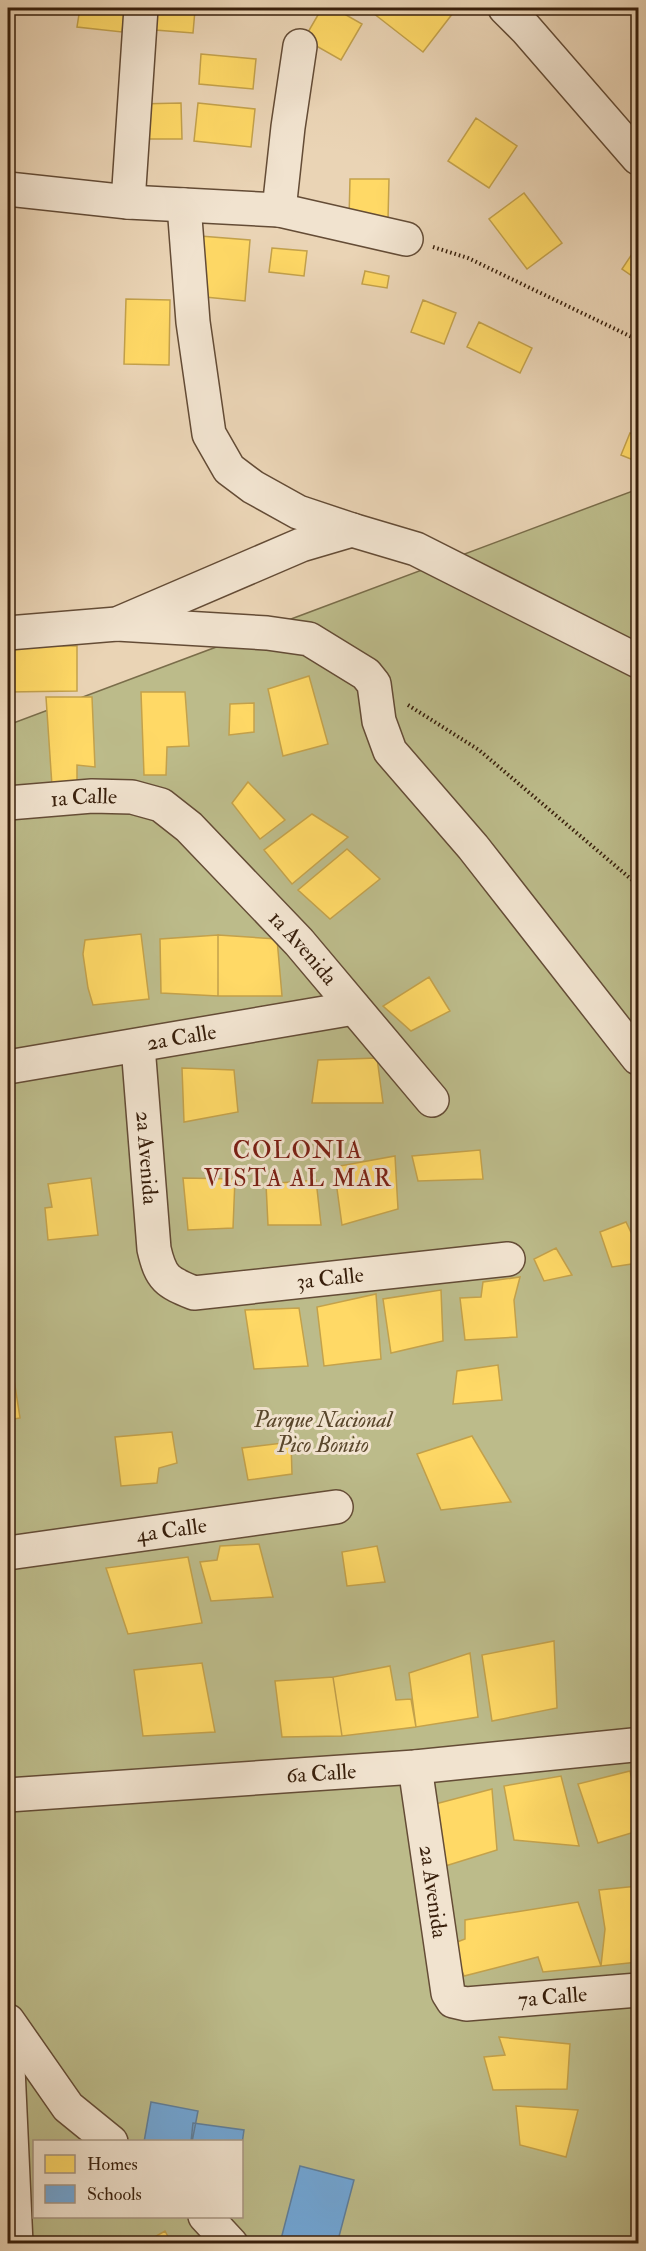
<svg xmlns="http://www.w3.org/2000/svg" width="646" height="2251" viewBox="0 0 646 2251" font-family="'IM FELL Double Pica',serif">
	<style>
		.green { fill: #bcbb8a; stroke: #7a6d4a; stroke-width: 1.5; fill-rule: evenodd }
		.homes { fill: #ffd966; stroke: #c3a14b; stroke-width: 1.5 }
		.schools { fill: #6fa8dc; stroke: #5e7f9d; stroke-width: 1.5 }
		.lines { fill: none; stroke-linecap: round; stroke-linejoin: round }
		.minor-casing { stroke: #644c36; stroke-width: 36 }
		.path { stroke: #381f0b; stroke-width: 4; stroke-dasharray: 1.5 3; stroke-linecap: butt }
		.minor { stroke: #f1e3cf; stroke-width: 33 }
		.labels { text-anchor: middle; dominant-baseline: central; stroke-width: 6; stroke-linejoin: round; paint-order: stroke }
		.street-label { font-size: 22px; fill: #381f0b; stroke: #f1e3cf }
		.park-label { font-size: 22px; font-style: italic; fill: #59462b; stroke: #f1e3cf }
		.neighbourhood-label { font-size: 24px; letter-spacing: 1.5px; fill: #7a1f14; stroke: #f1e3cf }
	</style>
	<rect width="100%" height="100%" fill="#ead4b5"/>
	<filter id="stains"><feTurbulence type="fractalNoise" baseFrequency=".00333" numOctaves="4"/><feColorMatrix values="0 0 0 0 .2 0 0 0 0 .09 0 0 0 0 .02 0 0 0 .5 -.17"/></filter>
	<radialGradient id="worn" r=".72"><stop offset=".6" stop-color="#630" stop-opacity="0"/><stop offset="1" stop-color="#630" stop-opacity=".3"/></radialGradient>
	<path class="green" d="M638 489V2243H8V725ZM34 2142H242V2216H34Z"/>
	<path class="homes" d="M80 8H125L122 32 77 27Z
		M156 8 195 10 193 33 155 30Z
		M322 8H334L362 24 341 60 304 39Z
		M378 8H447L453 13 423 52 373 13Z
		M201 54 256 59 253 89 199 84Z
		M181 103 182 139H138L137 104Z
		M198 103 255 109 251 147 194 141Z
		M476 118 517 146 489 188 448 161Z
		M350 179H389L388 220 349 219Z
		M524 193 562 243 527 269 489 219Z
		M200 236 250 240 245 301 195 296Z
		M638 245V280L622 269Z
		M272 248 307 251 304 276 269 272Z
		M365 271 389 276 387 288 362 284Z
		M126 299 170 300 169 365 124 364Z
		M423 300 456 313 444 344 411 332Z
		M479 322 532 348 520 373 467 347Z
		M630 433 638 436V462L621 455Z
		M8 645 77 646V691L8 692Z
		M309 676 328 744 283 756 268 689Z
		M141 692H185L189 746 167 747 166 775H144Z
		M46 697H92L95 767 77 765V784L52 786Z
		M254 703V732L229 735 230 704Z
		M248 782 285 820 260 839 232 803Z
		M312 814 348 837 292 884 264 850Z
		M347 849 380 879 330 919 298 890Z
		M141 934 149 999 93 1005 88 988 83 954 85 940Z
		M218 935 277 939 282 996H218Z
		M218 935V996L161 993 160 939Z
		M429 977 450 1011 411 1031 383 1006Z
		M377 1058 383 1103H312L318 1060Z
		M182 1068 234 1070 238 1112 184 1122Z
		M480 1150 483 1179 418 1181 412 1156Z
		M395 1156 398 1209 342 1225 334 1167Z
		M91 1178 98 1235 48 1240 45 1208 52 1207 48 1184Z
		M183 1178 235 1179 233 1228 188 1230Z
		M316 1180 321 1225H268L266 1184Z
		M626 1222 638 1247V1263L612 1267 600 1232Z
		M556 1248 572 1275 544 1281 534 1259Z
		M520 1277 514 1300 517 1337 465 1340 460 1298 481 1297 483 1282Z
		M441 1290 443 1341 391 1353 383 1299Z
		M376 1294 381 1359 324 1366 317 1307Z
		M299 1308 308 1366 254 1369 245 1310Z
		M11 1360 20 1418 8 1420V1361Z
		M498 1365 502 1400 453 1404 457 1371Z
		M172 1432 177 1463 159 1468 157 1483 121 1486 115 1437Z
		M472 1436 511 1502 441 1510 417 1454Z
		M291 1442 292 1474 248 1480 242 1448Z
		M259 1544 273 1597 211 1601 200 1562 217 1560 220 1546Z
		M377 1546 385 1582 347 1586 342 1552Z
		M188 1557 202 1623 128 1634 106 1568Z
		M554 1641 557 1708 492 1721 482 1655Z
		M470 1653 478 1717 416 1727 409 1673Z
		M202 1663 215 1732 143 1736 134 1670Z
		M390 1666 396 1700 411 1699 416 1727 342 1736 333 1677Z
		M333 1677 342 1736 282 1737 275 1681Z
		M630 1771 638 1805V1831L598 1843 578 1784Z
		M561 1776 579 1846 514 1840 504 1786Z
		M492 1789 497 1850 442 1867 424 1807Z
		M638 1886V1962L601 1966 605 1929 599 1890Z
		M578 1902 601 1966 543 1972 538 1957 464 1976 452 1944 465 1939V1920Z
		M499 2037 570 2044 567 2089 493 2090 484 2057 505 2055Z
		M516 2106 578 2110 566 2157 520 2145Z
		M165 2231 172 2244H142Z
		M466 2237 483 2244H464Z"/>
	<path class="schools" d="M151 2102 198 2111 192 2142H144Z
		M193 2123 244 2130 242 2144V2142H191Z
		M300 2166 354 2180 337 2244 280 2243Z"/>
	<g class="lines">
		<defs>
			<g id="minor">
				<path d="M505 8 526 29 638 158"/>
				<path d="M8 189 128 202 279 210 406 239"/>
				<path d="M128 202 141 8"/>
				<path d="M184 205 193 322 209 434 229 469 253 487 298 512 352 530"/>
				<path d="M279 210 288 127 300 46"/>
				<path d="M117 624 267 633 309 639 366 674 374 684 379 721 390 751 473 847 638 1058"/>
				<path d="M8 633 117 624 301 545 352 530 416 549 638 661"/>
				<path id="s1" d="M8 803 92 796 132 797 161 805 189 827 299 942 432 1100"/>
				<path id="s2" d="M138 1046 154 1249C161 1279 167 1282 194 1293L508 1259"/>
				<path id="s3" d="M8 1067 354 1008"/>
				<path id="s4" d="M8 1553 336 1507"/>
				<path id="s5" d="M415 1767 448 1993 453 2001 466 2004 638 1990"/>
				<path id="s6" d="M8 1795 415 1767 633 1745"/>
				<path d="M8 2021 68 2107 111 2142"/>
				<path d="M8 2068 16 2244"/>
				<path d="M205 2216 231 2244"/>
			</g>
		</defs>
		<use href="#minor" class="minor-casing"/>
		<path class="path" d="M433 247 468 258 638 340
			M408 705 479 750 638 885"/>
		<use href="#minor" class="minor"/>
	</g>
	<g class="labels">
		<g class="street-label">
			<text stroke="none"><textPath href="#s1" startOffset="76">1a Calle</textPath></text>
			<text stroke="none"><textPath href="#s1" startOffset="356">1a Avenida</textPath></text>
			<text stroke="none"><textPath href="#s3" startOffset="176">2a Calle</textPath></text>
			<text stroke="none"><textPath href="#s2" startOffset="112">2a Avenida</textPath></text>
			<text stroke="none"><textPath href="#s2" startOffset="404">3a Calle</textPath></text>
			<text stroke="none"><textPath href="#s4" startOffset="165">4a Calle</textPath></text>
			<text stroke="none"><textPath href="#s6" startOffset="314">6a Calle</textPath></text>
			<text stroke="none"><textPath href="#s5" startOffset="126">2a Avenida</textPath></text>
			<text stroke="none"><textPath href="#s5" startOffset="338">7a Calle</textPath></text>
		</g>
		<g class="park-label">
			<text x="323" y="1420">Parque Nacional<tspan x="323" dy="25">Pico Bonito</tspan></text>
		</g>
		<g class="neighbourhood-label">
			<text x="298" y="1150">COLONIA<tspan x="298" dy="28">VISTA AL MAR</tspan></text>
		</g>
	</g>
	<rect width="646" height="2251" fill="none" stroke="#ead4b5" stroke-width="30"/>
	<rect x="9" y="9" width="628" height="2233" fill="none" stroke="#381f0b" stroke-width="3"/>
	<rect x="15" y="15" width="616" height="2221" fill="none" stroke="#381f0b" stroke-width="1.5"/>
	<rect x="33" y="2140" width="210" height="78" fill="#f1e3cf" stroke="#a79581" stroke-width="1.5"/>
	<rect x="45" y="2155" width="30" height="18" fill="#ffd966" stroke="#a79581" stroke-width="1.5"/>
	<text x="87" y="2170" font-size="18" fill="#381f0b">Homes</text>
	<rect x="45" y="2185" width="30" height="18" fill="#6fa8dc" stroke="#a79581" stroke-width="1.5"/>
	<text x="87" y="2200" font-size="18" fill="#381f0b">Schools</text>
	<rect width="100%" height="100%" filter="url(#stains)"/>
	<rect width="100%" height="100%" fill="url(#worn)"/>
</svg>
